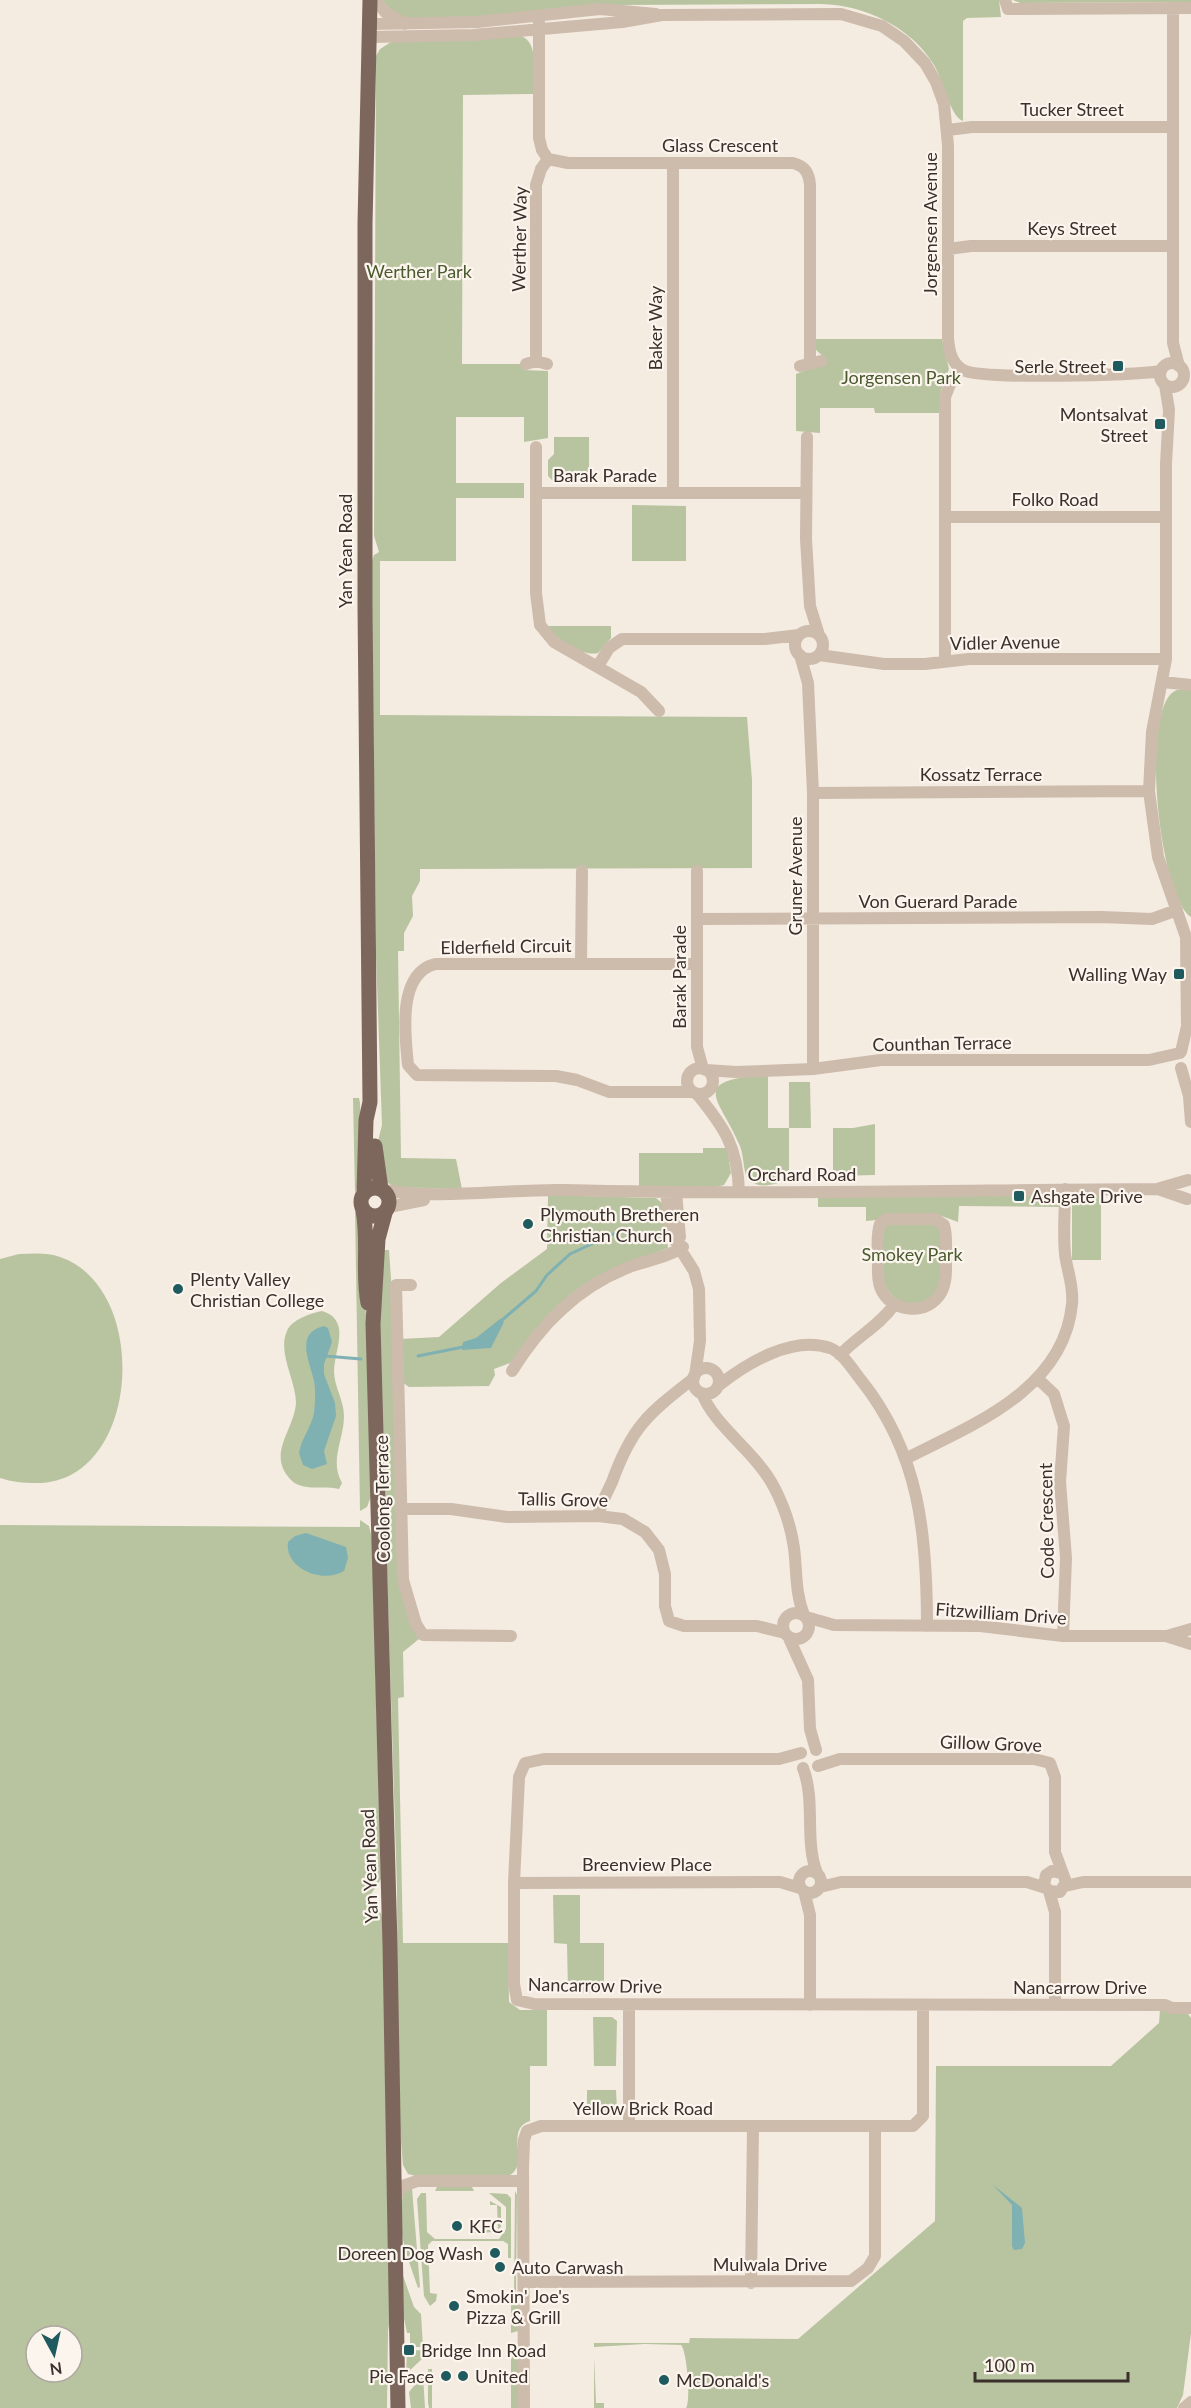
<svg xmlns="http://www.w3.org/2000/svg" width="1191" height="2408" viewBox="0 0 1191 2408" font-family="Lato,sans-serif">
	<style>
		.green { fill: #b8c4a0; fill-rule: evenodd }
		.water { fill: #7fb0b2 }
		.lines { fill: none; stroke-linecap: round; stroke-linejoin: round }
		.stream { stroke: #7fb0b2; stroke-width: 3 }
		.minor { stroke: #cdbbac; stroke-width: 12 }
		.major { stroke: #7d675c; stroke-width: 15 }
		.poi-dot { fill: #1f5a5e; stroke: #fbf5ee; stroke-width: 2 }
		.labels { text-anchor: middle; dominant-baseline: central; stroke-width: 4.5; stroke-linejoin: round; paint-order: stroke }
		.street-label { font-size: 18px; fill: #3b302b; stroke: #fbf5ee }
		.park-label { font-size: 18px; fill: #4a5a2e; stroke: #fbf5ee }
		.poi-label { font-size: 18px; fill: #3b302b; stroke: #fbf5ee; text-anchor: start }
	</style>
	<rect width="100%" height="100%" fill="#f4ebe1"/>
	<path class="green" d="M381 0H999L1001 17 967 18 963 21V121C950 117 943 79 934 65 911 27 865 5 821 4L617 5 481 18 412 20 398 16Z
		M1013 0H1191V2L1020 3Z
		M521 36C540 43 533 76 533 94L463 95 462 364H523L524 370 548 371V438L524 442V417H456V483H524V498H456V561H380V715L747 717 752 780V868L420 869V881L412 896 413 916 404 933V951H398L401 1158 456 1159 462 1189 394 1187 385 1181 378 1141 382 1125 376 955 372 610V561L374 555 379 552 374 536 376 56 380 49 391 42Z
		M815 339H942L949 369 940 393 939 413H875L874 408H820V433L796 431V374L814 367 826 365 825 358 816 350Z
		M554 437H589V481H553L548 476V460L554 454Z
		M632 505 686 506V561H632Z
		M546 626H611V638L598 653C581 657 557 639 546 626Z
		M1177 690H1191V917C1158 895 1139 702 1177 690Z
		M768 1075V1128H789V1082H810L811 1128H789V1181C775 1182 760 1192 747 1178 743 1168 744 1157 740 1146 720 1098 686 1080 768 1075Z
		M353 1098H359L360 1103 362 1177 355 1193Z
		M875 1124V1175L833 1176V1128H853Z
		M703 1148H727L731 1173 724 1185 716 1187 639 1186V1153H703Z
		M548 1195 656 1198 662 1203 668 1248 615 1269 513 1362 494 1369 495 1375 489 1386 409 1387 402 1382 400 1339 439 1337 501 1283 547 1249Z
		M1101 1195V1260H1072V1203L1080 1196Z
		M818 1196H1051L1057 1199 1060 1207 959 1206 958 1222 936 1214 866 1221V1207H818Z
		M355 1210 358 1213 367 1327 371 1496 367 1507 360 1511Z
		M934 1223 941 1230C941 1248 947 1279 935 1294 930 1300 922 1303 915 1303 877 1306 877 1254 885 1227L888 1224Z
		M381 1250H389L391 1279 396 1514 412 1628 419 1639 403 1652 404 1697 398 1698 403 1943H508L509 2002 520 2010H547V2066H530V2121C504 2129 530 2163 510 2175L416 2176 408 2174 403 2165 398 2107 397 1889 379 1317Z
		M19 1254C32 1254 47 1252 60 1257 152 1288 141 1484 36 1483 23 1483 12 1482 0 1478V1259Z
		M322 1311C352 1320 334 1351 334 1371 334 1387 344 1400 344 1416 344 1440 329 1460 342 1483L339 1489C324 1485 303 1492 291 1480 266 1454 294 1431 296 1403 296 1380 277 1353 287 1331 291 1320 311 1313 322 1311Z
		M360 1520 369 1526 372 1538 381 1879 371 1894V1902L378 1907 383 1919 391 2313 388 2331 387 2408H0V1525L360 1527ZM36 2336H72V2372H36Z
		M553 1895H580V1943H604V1992L568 1993 567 1944 554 1943Z
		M1160 2010 1188 2014 1191 2018V2333L1183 2395 1177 2408H686C691 2401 687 2351 681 2345L645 2344 594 2347V2343H689L690 2338 798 2339 935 2221 936 2066H1111L1159 2023Z
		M593 2017H612L617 2021 616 2066H594Z
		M587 2090H616L617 2110 612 2114H587Z
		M437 2187H472L474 2191H435Z
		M412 2188 420 2287 418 2288C408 2258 393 2224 404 2192Z
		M515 2191 517 2195 516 2294H514Z
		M421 2193H426L427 2232 435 2239H499L506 2229V2207L489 2193 507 2194 511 2198V2258H508V2244L503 2241H432L428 2245 430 2293 437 2294 436 2301 430 2306 424 2296 417 2199Z
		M490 2201 501 2207V2227L495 2232 474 2233 475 2231 498 2229 497 2205H490Z
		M401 2270 414 2307 421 2314 423 2347H410V2333H407L402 2309Z
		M511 2296 518 2297V2331L511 2333Z
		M506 2349 518 2353V2408H511V2355H506Z
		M423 2350 424 2357 406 2374 407 2351Z
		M594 2356 596 2403H604V2408H594Z
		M428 2369H432V2408H429L428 2403Z
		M423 2375 425 2408H411L409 2392Z"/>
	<path class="water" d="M500 1319 504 1322 491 1348 462 1350 463 1342 476 1338Z
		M324 1326 328 1328 332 1342 324 1364V1374L335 1403 336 1416 324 1451 327 1464 312 1469 303 1465 299 1453C301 1439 311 1428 314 1413 315 1403 316 1391 314 1381 310 1362 294 1333 324 1326Z
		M306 1533 346 1547 348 1558 344 1571C324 1584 284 1569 288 1542L295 1536Z
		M993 2185 1022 2208 1025 2243 1022 2249 1014 2250 1012 2246V2205Z"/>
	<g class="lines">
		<path class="stream" d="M501 1321 536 1291 547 1275 570 1254 611 1235 629 1229
			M325 1356 361 1359
			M418 1356 463 1347"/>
		<path class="minor" d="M376 0 385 12 405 24
			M1005 0 1008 9 1191 8
			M1173 8V343L1179 366
			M539 22V138L542 150 548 159
			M370 24 477 22 600 9 656 14
			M370 37 473 35 622 22 662 15 841 14 882 26 904 41 925 63 936 82 944 104 948 145V338C949 350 951 363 963 370 981 380 1134 375 1161 371
			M948 130 972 127H1173
			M548 159 568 163H793C805 166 809 173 810 185V362
			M948 249 971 246H1173
			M536 361V185L541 169 548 159
			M1160 375a12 12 0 1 1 24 0a12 12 0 1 1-24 0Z
			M526 364 536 361 547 364
			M800 366 821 361
			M1165 385 1169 410 1166 464V659L1152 732 1149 791 1158 857 1186 937 1187 1026 1181 1052
			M807 437 806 539 810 606 819 635
			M536 447V593L540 625 554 642 641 692 659 711
			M537 493H806
			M673 493V163
			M945 517H1165
			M795 645a14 14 0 1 1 28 0a14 14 0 1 1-28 0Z
			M800 655 808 683 813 793V1069
			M819 655 884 664H925L969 659H1166
			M945 661V397L951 382 960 368
			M598 666 609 648 622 639H765L799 635
			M1163 682 1191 685
			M813 793 1149 791
			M697 871V1047L703 1069
			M698 919 1101 917 1152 919 1177 910
			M581 963 582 871
			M1181 1068 1189 1096 1191 1122
			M687 1081a13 13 0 1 1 26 0a13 13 0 1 1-26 0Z
			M706 1070 736 1072 813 1069 881 1060H1149L1180 1053
			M693 1092H609L577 1080 556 1076 417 1075 408 1065C405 1035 397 974 435 964H697
			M697 1094C724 1127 738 1147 739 1192
			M1158 1189 1187 1199
			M383 1190C443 1200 504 1189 564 1190 762 1195 960 1190 1157 1189L1188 1180
			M666 1192 672 1236 694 1271 699 1289 700 1341 695 1375
			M676 1192 680 1237
			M389 1207 424 1200
			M886 1219H935L944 1225C947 1235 946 1246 946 1257 946 1269 947 1282 941 1293 928 1315 895 1313 883 1293 877 1283 878 1272 878 1261 878 1249 876 1235 880 1224Z
			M411 1285H396L403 1580 416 1624 423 1635 511 1636
			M840 1355C858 1336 879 1326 894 1305
			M693 1381a13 13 0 1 1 26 0a13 13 0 1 1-26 0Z
			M512 1371C541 1325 575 1289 627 1268 646 1260 665 1259 683 1247
			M1037 1378 1054 1394 1064 1426 1060 1482 1066 1558 1063 1636
			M718 1386C746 1364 792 1335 830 1348 843 1353 853 1370 861 1380 920 1454 927 1535 927 1626
			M702 1393C714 1426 756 1452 774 1487 784 1506 791 1527 794 1548 797 1571 795 1593 804 1615
			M905 1459C972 1425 1064 1390 1072 1304 1074 1286 1067 1271 1065 1254 1063 1232 1065 1211 1065 1189
			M401 1509H451L507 1517 598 1516 623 1519 645 1532 659 1550 665 1574V1606L669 1621 684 1626H757L785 1633
			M598 1516C601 1503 607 1493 612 1482 632 1426 648 1414 694 1378
			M783 1626a13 13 0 1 1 26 0a13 13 0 1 1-26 0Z
			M806 1617 834 1625 980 1626 1063 1636H1166L1191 1644
			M788 1636 808 1680 810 1729 816 1750
			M1167 1636 1191 1629
			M801 1753 779 1759H544L525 1763 519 1777 514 1883V1984L517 2000 534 2004 1165 2005 1172 2008H1191
			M818 1766 840 1759H1034L1050 1763 1055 1777V1852L1066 1882 1060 1892 1049 1891 1044 1885 1046 1875 1052 1871 1062 1873
			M803 1768C816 1802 804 1839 817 1873
			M799 1882a11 11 0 1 1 22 0a11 11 0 1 1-22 0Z
			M514 1883 780 1882 800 1888
			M1065 1886 1083 1882H1191
			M820 1887 841 1882H1027L1046 1888
			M804 1891 810 1915V2005
			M1049 1891 1055 1912V2004
			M629 2126V2005
			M395 2197 403 2186 417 2181H523
			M524 2282 851 2281 868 2268 875 2256V2128
			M751 2283 753 2127
			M524 2408 523 2168 524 2140 527 2131 541 2126H913L923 2116V2005
			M1184 2408 1191 2402"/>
		<path class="major" d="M375 1146 381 1189
			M361 1202a14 14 0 1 1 28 0a14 14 0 1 1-28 0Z
			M364 1192 366 1120 370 1102 365 606V224L370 0
			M363 1210C369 1242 362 1272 368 1303
			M385 1213 378 1239 373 1324 390 1945 398 2408"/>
	</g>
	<g class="poi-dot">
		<rect x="1112" y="360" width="12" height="12" rx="3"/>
		<rect x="1154" y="418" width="12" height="12" rx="3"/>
		<rect x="1173" y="968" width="12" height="12" rx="3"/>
		<rect x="1013" y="1190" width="12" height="12" rx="3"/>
		<circle cx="528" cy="1224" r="6"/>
		<circle cx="178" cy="1289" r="6"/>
		<circle cx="457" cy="2226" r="6"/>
		<circle cx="495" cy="2253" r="6"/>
		<circle cx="500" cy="2267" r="6"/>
		<circle cx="454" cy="2306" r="6"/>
		<rect x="403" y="2344" width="12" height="12" rx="3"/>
		<circle cx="446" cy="2376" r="6"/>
		<circle cx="463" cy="2376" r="6"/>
		<circle cx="664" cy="2380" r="6"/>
	</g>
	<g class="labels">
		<g class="street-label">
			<text x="1072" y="109">Tucker Street</text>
			<text x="720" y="145">Glass Crescent</text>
			<text transform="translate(930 224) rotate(-90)">Jorgensen Avenue</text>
			<text x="1072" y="228">Keys Street</text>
			<text transform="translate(519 239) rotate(-89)">Werther Way</text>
			<text transform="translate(655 328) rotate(-90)">Baker Way</text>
			<text x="605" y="475">Barak Parade</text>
			<text x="1055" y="499">Folko Road</text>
			<text transform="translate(345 551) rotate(-90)">Yan Yean Road</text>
			<text transform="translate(1005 642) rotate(-1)">Vidler Avenue</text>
			<text x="981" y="774">Kossatz Terrace</text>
			<text transform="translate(795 876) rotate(-90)">Gruner Avenue</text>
			<text x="938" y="901">Von Guerard Parade</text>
			<text transform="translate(506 946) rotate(-1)">Elderfield Circuit</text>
			<text transform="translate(679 977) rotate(-90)">Barak Parade</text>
			<text transform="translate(942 1043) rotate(-1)">Counthan Terrace</text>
			<text x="802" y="1174">Orchard Road</text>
			<text transform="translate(382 1499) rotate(-91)">Coolong Terrace</text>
			<text transform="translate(563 1499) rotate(1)">Tallis Grove</text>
			<text transform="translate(1046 1521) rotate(-91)">Code Crescent</text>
			<text transform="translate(1001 1613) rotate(4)">Fitzwilliam Drive</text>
			<text transform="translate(991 1743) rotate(2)">Gillow Grove</text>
			<text x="647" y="1864">Breenview Place</text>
			<text transform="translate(369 1866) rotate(-92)">Yan Yean Road</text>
			<text transform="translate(595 1985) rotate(1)">Nancarrow Drive</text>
			<text x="1080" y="1987">Nancarrow Drive</text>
			<text x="643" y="2108">Yellow Brick Road</text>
			<text x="770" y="2264">Mulwala Drive</text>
		</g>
		<g class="park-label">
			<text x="419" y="271">Werther Park</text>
			<text x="901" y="377">Jorgensen Park</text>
			<text x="912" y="1254">Smokey Park</text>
		</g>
		<g class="poi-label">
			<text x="1106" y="366" text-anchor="end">Serle Street</text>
			<text x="1148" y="414" text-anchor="end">Montsalvat<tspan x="1148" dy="21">Street</tspan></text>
			<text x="1167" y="974" text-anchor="end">Walling Way</text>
			<text x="1031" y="1196">Ashgate Drive</text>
			<text x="540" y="1214">Plymouth Bretheren<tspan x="540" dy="21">Christian Church</tspan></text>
			<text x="190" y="1279">Plenty Valley<tspan x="190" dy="21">Christian College</tspan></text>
			<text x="469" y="2226">KFC</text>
			<text x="483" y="2253" text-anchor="end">Doreen Dog Wash</text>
			<text x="512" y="2267">Auto Carwash</text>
			<text x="466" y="2296">Smokin' Joe's<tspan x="466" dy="21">Pizza &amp; Grill</tspan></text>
			<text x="421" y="2350">Bridge Inn Road</text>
			<text x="434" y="2376" text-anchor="end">Pie Face</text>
			<text x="475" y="2376">United</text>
			<text x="676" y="2380">McDonald's</text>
		</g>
	</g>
	<g transform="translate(54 2354) rotate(172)"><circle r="28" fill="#fbf5ee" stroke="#aea6a0" stroke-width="1.5"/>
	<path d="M0-4.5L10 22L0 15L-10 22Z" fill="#1f5a5e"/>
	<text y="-9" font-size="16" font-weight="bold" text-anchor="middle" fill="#3b302b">N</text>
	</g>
	<path d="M975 2372v9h153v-9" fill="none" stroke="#3b302b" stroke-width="3"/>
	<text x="984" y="2372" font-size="18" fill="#3b302b" stroke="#fbf5ee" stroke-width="4.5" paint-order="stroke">100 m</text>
</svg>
